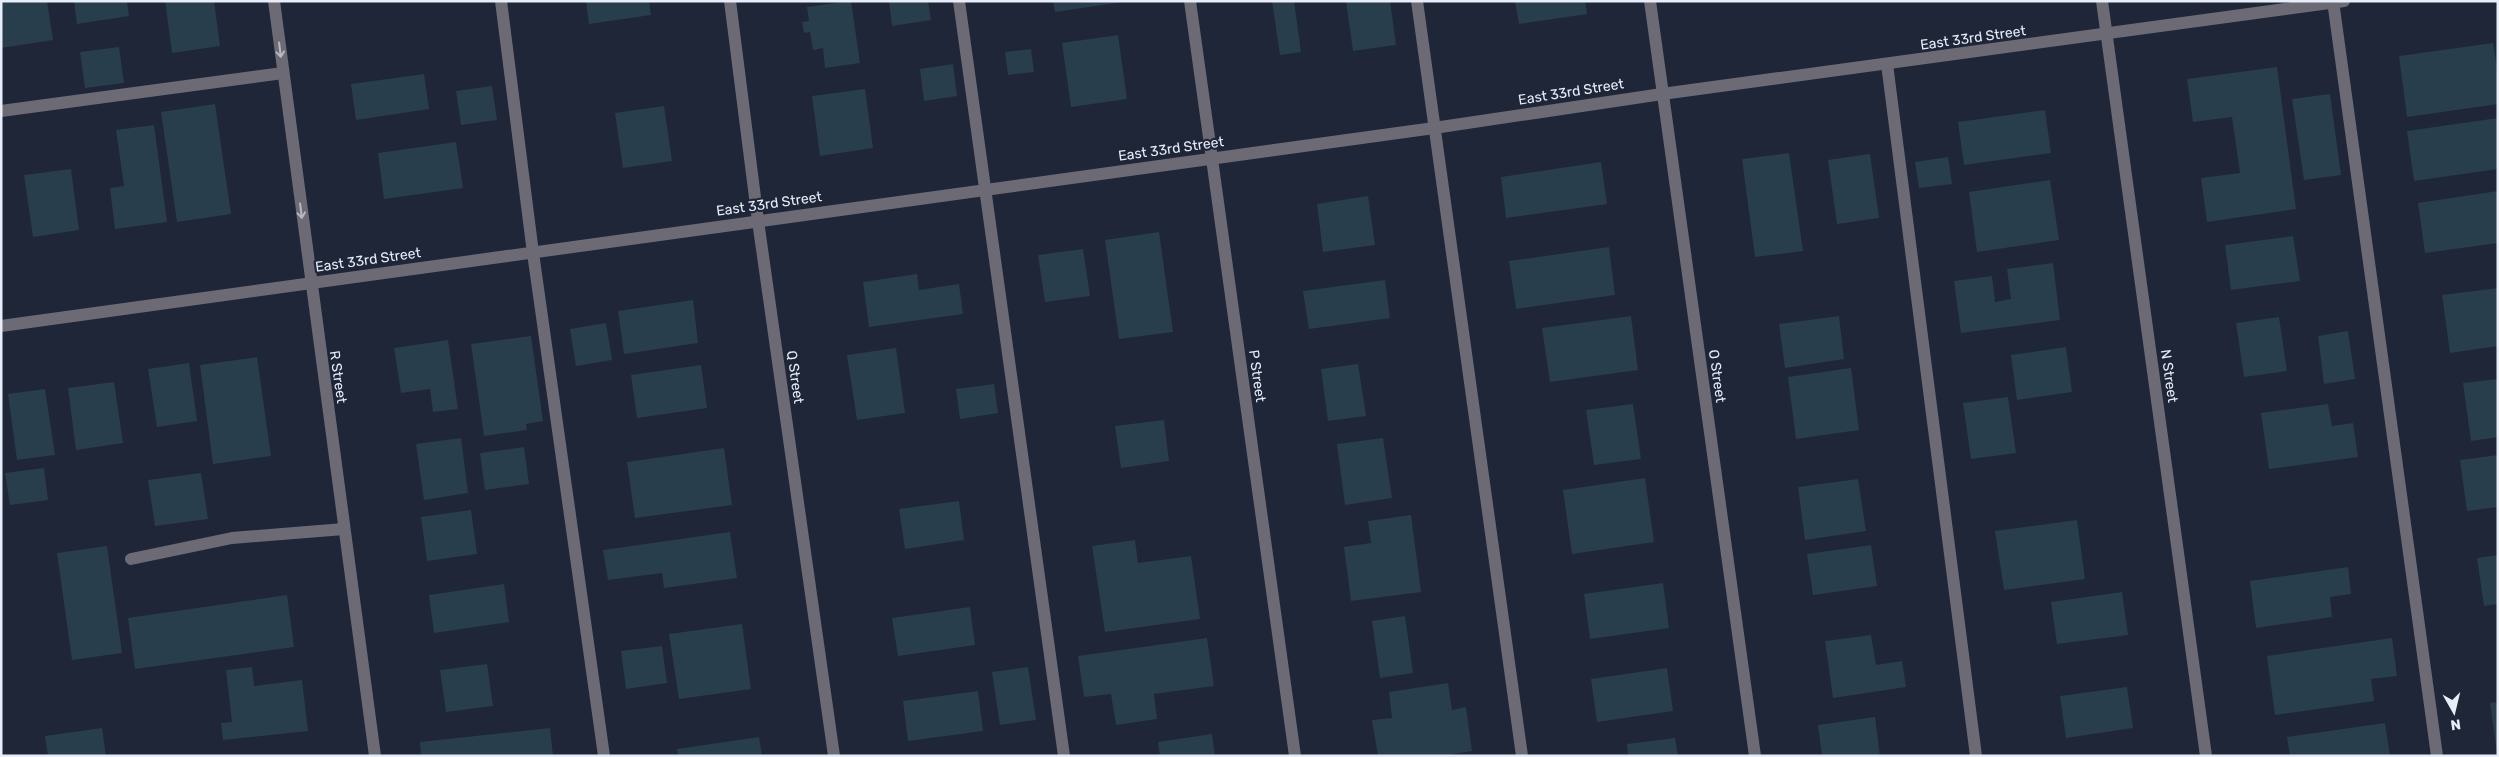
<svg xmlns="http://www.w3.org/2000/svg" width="2499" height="757" viewBox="0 0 2499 757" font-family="Rubik,sans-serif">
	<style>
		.building { fill: #283e4c }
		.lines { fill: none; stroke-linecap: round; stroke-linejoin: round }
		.service { stroke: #6c6a75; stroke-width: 12 }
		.minor { stroke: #6c6a75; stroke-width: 12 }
		.tertiary { stroke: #6c6a75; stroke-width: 12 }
		.oneway { stroke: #b6b9c4 }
		.labels { text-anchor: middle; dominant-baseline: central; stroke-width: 4.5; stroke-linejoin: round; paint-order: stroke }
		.street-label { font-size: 14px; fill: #e7edf9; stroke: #1e2638 }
	</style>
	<rect width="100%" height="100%" fill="#1e2638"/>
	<path class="building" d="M1 1H47L53 40 1 48Z
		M74 1H127L129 16 77 24Z
		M165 1H214L220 46 172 53Z
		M586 1H649L651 15 589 24Z
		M851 1 860 63 825 68 823 48 813 50 810 32 804 33 802 22 809 21 807 7Z
		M889 1H928L931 20 892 26Z
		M1053 1H1123V2L1055 12Z
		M1272 1H1294L1301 52 1280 55Z
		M1346 1H1390L1396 45 1353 51Z
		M1515 1H1585L1587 14 1519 24Z
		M1118 35 1127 99 1071 107 1062 43Z
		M2493 43 2498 74V104L2407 117 2399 56Z
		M119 47 124 83 85 88 80 52Z
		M1031 49 1034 72 1008 75 1005 52Z
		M953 64 957 96 924 101 920 69Z
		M2277 67 2296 209 2207 222 2201 178 2240 173 2232 117 2193 122 2187 79Z
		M424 74 429 109 356 120 351 84Z
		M492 86 497 120 461 125 456 91Z
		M865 89 873 148 820 156 812 96Z
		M2330 94 2341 175 2304 180 2292 99Z
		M215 104 231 214 177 222 161 112Z
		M664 106 672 161 623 168 615 113Z
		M2045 110 2051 153 1964 165 1958 122Z
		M2498 118V169L2414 181 2407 131Z
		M154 125 167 222 115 229 110 188 124 186 116 130Z
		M456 142 463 188 384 199 378 153Z
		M1789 153 1803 251 1755 257 1742 159Z
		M1870 154 1879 218 1837 224 1828 160Z
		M1948 157 1952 184 1919 188 1915 162Z
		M1601 162 1607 204 1506 218 1501 177Z
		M71 169 79 230 33 237 24 175Z
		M2050 180 2059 240 1977 252 1969 192Z
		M2498 191V243L2425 253 2418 203Z
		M1368 196 1375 245 1323 252 1317 204Z
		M1159 232 1173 332 1119 339 1105 240Z
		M2293 236 2300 281 2231 290 2225 245Z
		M1609 247 1615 295 1516 309 1509 261Z
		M1083 249 1090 296 1045 302 1038 255Z
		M2053 263 2060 320 1961 333 1954 281 1992 276 1995 302 2011 299 2007 269Z
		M917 274 919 290 959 284 963 314 869 327 863 282Z
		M1385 280 1390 318 1309 329 1303 291Z
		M2498 288V346L2450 353 2442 295Z
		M693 300 698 343 624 354 618 311Z
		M1631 316 1638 370 1550 382 1542 328Z
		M1839 316 1844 359 1785 368 1779 324Z
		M2279 317 2287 371 2244 377 2236 323Z
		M606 323 612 360 576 366 570 329Z
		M2348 331 2355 379 2324 384 2318 336Z
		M531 336 543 421 526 424 527 430 484 436 471 344Z
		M448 340 458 409 433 412 430 389 401 393 394 348Z
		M2066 347 2072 392 2017 400 2011 355Z
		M896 348 905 413 857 420 847 355Z
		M257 357 271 456 213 464 200 365Z
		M189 363 197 421 157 427 148 369Z
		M1358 364 1366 416 1328 421 1321 369Z
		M701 365 707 408 637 418 631 375Z
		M1851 368 1859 430 1796 439 1788 377Z
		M2498 379V437L2471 441 2463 383Z
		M114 382 123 443 76 450 68 388Z
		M994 384 998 413 960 419 956 389Z
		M45 389 55 455 17 460 8 394Z
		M2008 397 2016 453 1971 459 1963 403Z
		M1633 404 1641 459 1594 465 1586 410Z
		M2328 404 2332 426 2353 423 2358 457 2269 469 2261 413Z
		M1164 420 1169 461 1121 468 1115 426Z
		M461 438 468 493 424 500 416 444Z
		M1383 438 1392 498 1345 505 1337 444Z
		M524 447 529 484 485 490 480 453Z
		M724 448 732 505 635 518 627 462Z
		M2498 455V507L2467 511 2460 460Z
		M44 468 48 500 10 505 5 473Z
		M201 473 208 519 155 526 148 480Z
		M1645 478 1654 542 1572 554 1563 490Z
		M1858 479 1866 531 1805 540 1798 487Z
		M959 501 964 540 905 549 899 509Z
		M471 510 477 554 427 561 421 517Z
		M1411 515 1421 592 1351 601 1344 547 1371 543 1368 521Z
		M2077 520 2085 579 2004 590 1995 531Z
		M730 532 737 578 664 588 662 573 608 580 603 550Z
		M1135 540 1138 563 1191 556 1200 619 1105 632 1092 546Z
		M1871 545 1877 586 1813 595 1807 554Z
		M107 546 122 653 72 660 57 553Z
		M2498 555V604L2484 606 2477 558Z
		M2348 567 2351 594 2330 597 2332 617 2256 628 2250 581Z
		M1663 583 1669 628 1590 639 1584 594Z
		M504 584 509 622 434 633 429 595Z
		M2122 592 2128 635 2057 644 2051 602Z
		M287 595 294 647 135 669 128 618Z
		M970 607 975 645 898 656 892 618Z
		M1405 616 1413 673 1380 678 1372 621Z
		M742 624 751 689 679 699 669 634Z
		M1871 635 1876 665 1902 661 1906 687 1833 698 1825 641Z
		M1207 638 1214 686 1154 694 1157 719 1116 725 1111 694 1084 697 1078 656Z
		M2392 638 2397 676 2371 679 2374 701 2275 715 2267 656Z
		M662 646 667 683 626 689 621 651Z
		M487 664 493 706 446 712 440 670Z
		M252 667 254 686 302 680 308 731 223 740 221 723 232 722 226 670Z
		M1028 667 1036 720 1000 725 992 672Z
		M1667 668 1673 711 1597 722 1591 679Z
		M1448 683 1452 710 1466 707 1472 751 1442 756H1378L1372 720 1392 718 1389 692Z
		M2127 687 2133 728 2066 738 2060 696Z
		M978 691 983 731 908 741 903 701Z
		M2498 702V753H2497L2490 703Z
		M1875 717 1880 756H1822L1818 725Z
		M2385 723 2390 756H2290L2287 737Z
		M102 728 106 756H48L45 736Z
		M550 728 553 756H421L420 742Z
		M1212 734 1215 756H1160L1158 742Z
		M759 737 762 756H678L677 749Z
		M1675 738 1678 756H1628L1627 744Z"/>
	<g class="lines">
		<path class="service" d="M501 1 533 253 604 756
			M959 1 1064 756
			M1417 1 1522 756
			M2333 1 2437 756
			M1887 64 1976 756
			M1 111 283 73
			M131 559 232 538 344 529"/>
		<path class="minor" d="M274 1 375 756
			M730 1 758 221 834 756
			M1190 1 1212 159
			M1650 1 1755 756
			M2102 1 2206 756"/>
		<path class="tertiary" d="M1212 159 1295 756
			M1 326 1434 128 1662 94 2344 1"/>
	</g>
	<defs><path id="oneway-shaft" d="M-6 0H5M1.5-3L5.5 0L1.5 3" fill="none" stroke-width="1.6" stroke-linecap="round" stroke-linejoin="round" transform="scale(1.25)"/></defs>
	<g class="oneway">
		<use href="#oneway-shaft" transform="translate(280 50) rotate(83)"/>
		<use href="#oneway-shaft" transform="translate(301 211) rotate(83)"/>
	</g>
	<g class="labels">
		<g class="street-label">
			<text transform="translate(1973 38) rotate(-8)">East 33rd Street</text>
			<text transform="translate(1571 92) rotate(-9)">East 33rd Street</text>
			<text transform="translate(1171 149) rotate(-8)">East 33rd Street</text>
			<text transform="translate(769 204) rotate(-8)">East 33rd Street</text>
			<text transform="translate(368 260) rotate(-8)">East 33rd Street</text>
			<text transform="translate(1257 376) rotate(82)">P Street</text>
			<text transform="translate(1717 376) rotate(82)">O Street</text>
			<text transform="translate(2169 376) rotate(82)">N Street</text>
			<text transform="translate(338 377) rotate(82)">R Street</text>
			<text transform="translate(795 377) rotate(82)">Q Street</text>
		</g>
	</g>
	<rect width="2499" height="757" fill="none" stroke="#e7edf9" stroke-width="5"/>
	<g transform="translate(2454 712) rotate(172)" stroke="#1e2638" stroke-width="4" paint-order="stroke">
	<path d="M0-4L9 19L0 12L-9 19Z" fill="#e7edf9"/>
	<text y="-8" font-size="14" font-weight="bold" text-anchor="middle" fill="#e7edf9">N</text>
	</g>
</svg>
